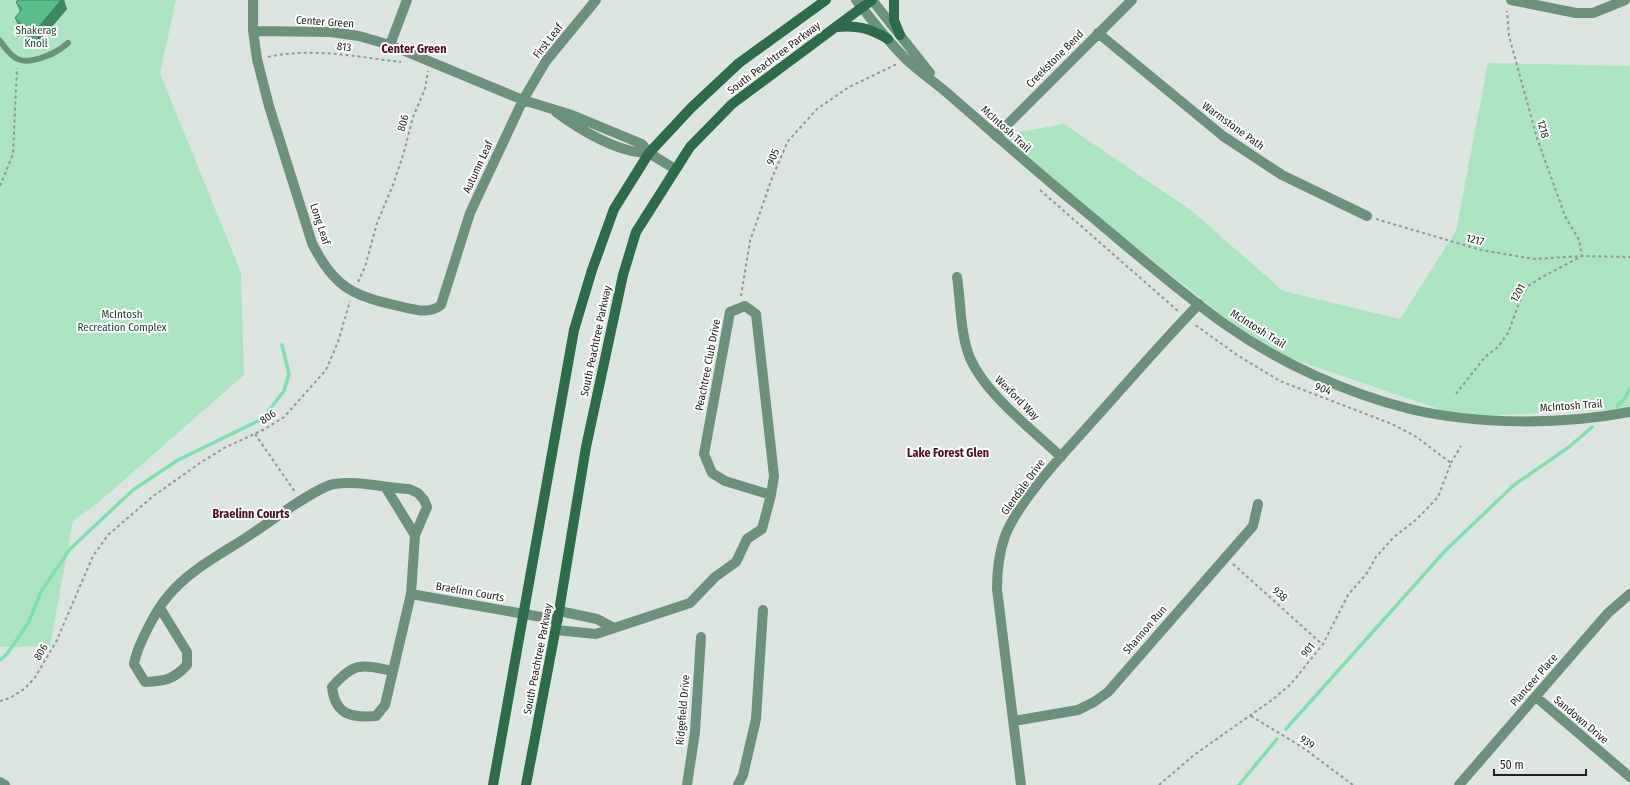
<svg xmlns="http://www.w3.org/2000/svg" width="1630" height="785" viewBox="0 0 1630 785" font-family="'Fira Sans Condensed',sans-serif">
	<style>
		.green { fill: #ade5c3 }
		.lines { fill: none; stroke-linecap: round; stroke-linejoin: round }
		.stream { stroke: #7fe1ab; stroke-width: 3.5 }
		.path { stroke: #929894; stroke-width: 2; stroke-dasharray: 3 3; stroke-linecap: butt }
		.service { stroke: #6c927b; stroke-width: 6 }
		.minor { stroke: #6c927b; stroke-width: 10 }
		.tertiary { stroke: #6c927b; stroke-width: 10 }
		.secondary { stroke: #2e6b4b; stroke-width: 10 }
		.wall { fill: #4fa478 }
		.shaded-wall { fill: #408661 }
		.building { fill: #5cbf8b; stroke: #408661 }
		.labels { text-anchor: middle; dominant-baseline: central; stroke-width: 4; stroke-linejoin: round; paint-order: stroke }
		.street-label { font-size: 11px; fill: #1e211f; stroke: #fff }
		.park-label { font-size: 11px; fill: #1c4530; stroke: #fff }
		.neighbourhood-label { font-size: 12px; font-weight: bold; fill: #500b20; stroke: #fff }
	</style>
	<rect width="100%" height="100%" fill="#dde5e0"/>
	<path class="green" d="M0 0H176L160 73 241 273 244 375 99 502 73 521 50 646 0 647Z
		M1488 63 1630 66V409L1462 417 1266 350 996 136 1064 124 1192 211 1283 291 1400 319 1456 231Z"/>
	<g class="lines">
		<path class="stream" d="M1617 406 1624 399 1630 389
			M0 660 7 654 28 623 42 590 70 549 133 490 178 460 262 419 284 391 289 374 282 345
			M1286 729 1445 551 1514 485 1569 447 1592 427
			M1239 785 1277 739"/>
		<path class="path" d="M268 57C312 47 357 57 401 62
			M0 186 13 154 17 68
			M1040 190 1178 311
			M1376 219 1481 250 1535 259 1582 256 1579 240 1565 216 1537 138 1509 36 1507 11
			M358 282 365 267 377 223 393 185 404 152 413 117 425 89 428 71
			M741 296 750 241 772 178 788 141 817 109 849 87 897 64
			M1456 394 1485 357 1498 347 1508 333 1521 298 1528 286 1544 276 1582 256 1630 257
			M255 434 295 492
			M1451 463 1461 446
			M1233 564 1322 644
			M0 701 10 698 24 689 34 679 56 642 93 556 108 535 152 497 200 463 224 448 265 429 284 417 326 370 338 342 350 301
			M1251 716 1302 747 1353 785
			M1159 785 1194 755 1272 700 1291 684 1323 644 1348 595 1367 573 1376 557 1394 537 1417 519 1438 497 1451 463 1415 436 1392 424 1280 381 1237 355 1194 324"/>
		<path class="service" d="M0 41C13 59 19 65 41 58 52 54 59 51 68 43"/>
		<path class="minor" d="M253 0V31L257 59 269 106 312 243C335 290 355 296 403 307 416 310 430 314 441 305L470 213 523 100 546 61 596 0
			M1511 0 1576 13H1593L1625 0
			M253 31 331 32 359 36 390 45 523 100 572 115 642 144 649 153 675 169
			M1098 33 1223 136 1282 175 1367 216
			M390 45 407 0
			M556 112C580 130 618 153 649 153
			M996 136 1132 0
			M957 277C961 303 960 334 970 358 986 395 1032 429 1061 457
			M386 488 415 535
			M411 594 558 620
			M160 608 187 652V665C173 680 165 681 145 682L134 664C137 646 156 610 168 596 191 568 224 553 253 533 271 521 315 488 334 484 359 480 384 488 409 489L418 493 424 500 427 507 415 535 411 594 385 705 376 716C351 718 335 715 332 687 354 662 361 664 392 671
			M559 611 597 619 612 627
			M556 630 596 634 690 603 715 577 736 562 747 539 762 529 771 495 725 481 712 473 704 454 730 312 745 306 756 314 774 476 771 495
			M1536 697 1630 777
			M1014 721 1078 710 1094 702 1108 692 1253 526 1258 504
			M0 782 5 785
			M687 785 695 732 701 637
			M738 785 743 775 756 719 763 610
			M1021 785 997 589C997 571 999 553 1005 536 1019 500 1065 452 1091 423 1127 383 1162 342 1199 304
			M1459 785 1608 613 1630 594"/>
		<path class="tertiary" d="M856 0C872 20 888 42 907 60 919 71 933 81 946 92 989 129 1031 167 1075 203 1125 244 1174 288 1226 325 1280 363 1346 393 1410 409 1478 425 1562 425 1630 412
			M872 0 930 73"/>
		<path class="secondary" d="M894 0V20L900 35
			M836 27C858 25 869 28 888 39
			M493 785 574 330 592 270 614 209 649 153 691 108 739 63 826 0
			M526 785 559 611 586 447 623 275 636 232 690 147 732 104 872 0"/>
	</g>
	<path class="wall" d="M18 0H64L67 9 39 42 33 38 31 40 19 29 15 18 20 12 16 2Z"/>
	<path class="shaded-wall" d="M61 0H64L67 9 39 42 35 31Z
		M29 27 33 38 31 40 27 29Z"/>
	<path class="building" d="M18 0H61L35 31 29 27 27 29 15 18 22 9 16 2Z"/>
	<g class="labels">
		<g class="street-label">
			<text transform="translate(325 22) rotate(4)">Center Green</text>
			<text transform="translate(548 41) rotate(-52)">First Leaf</text>
			<text transform="translate(344 47) rotate(6)">813</text>
			<text transform="translate(774 58) rotate(-37)">South Peachtree Parkway</text>
			<text transform="translate(1055 59) rotate(-45)">Creekstone Bend</text>
			<text transform="translate(403 123) rotate(-75)">806</text>
			<text transform="translate(1233 126) rotate(36)">Warmstone Path</text>
			<text transform="translate(1006 129) rotate(42)">McIntosh Trail</text>
			<text transform="translate(1543 129) rotate(75)">1218</text>
			<text transform="translate(773 157) rotate(-67)">905</text>
			<text transform="translate(478 167) rotate(-65)">Autumn Leaf</text>
			<text transform="translate(320 224) rotate(72)">Long Leaf</text>
			<text transform="translate(1475 240) rotate(14)">1217</text>
			<text transform="translate(1518 293) rotate(-61)">1201</text>
			<text transform="translate(1258 329) rotate(32)">McIntosh Trail</text>
			<text transform="translate(596 341) rotate(-78)">South Peachtree Parkway</text>
			<text transform="translate(708 365) rotate(-79)">Peachtree Club Drive</text>
			<text transform="translate(1323 389) rotate(21)">904</text>
			<text transform="translate(1017 398) rotate(45)">Wexford Way</text>
			<text transform="translate(1571 406) rotate(-4)">McIntosh Trail</text>
			<text transform="translate(268 417) rotate(-33)">806</text>
			<text transform="translate(1023 487) rotate(-54)">Glendale Drive</text>
			<text transform="translate(470 592) rotate(10)">Braelinn Courts</text>
			<text transform="translate(1280 594) rotate(42)">938</text>
			<text transform="translate(1145 630) rotate(-49)">Shannon Run</text>
			<text transform="translate(1308 650) rotate(-51)">901</text>
			<text transform="translate(41 652) rotate(-60)">806</text>
			<text transform="translate(538 659) rotate(-79)">South Peachtree Parkway</text>
			<text transform="translate(1534 680) rotate(-49)">Planceer Place</text>
			<text transform="translate(683 710) rotate(-85)">Ridgefield Drive</text>
			<text transform="translate(1581 720) rotate(40)">Sandown Drive</text>
			<text transform="translate(1307 742) rotate(35)">939</text>
		</g>
		<g class="park-label">
			<text x="36" y="30">Shakerag<tspan x="36" dy="13">Knoll</tspan></text>
			<text x="122" y="314">McIntosh<tspan x="122" dy="13">Recreation Complex</tspan></text>
		</g>
		<g class="neighbourhood-label">
			<text x="414" y="49">Center Green</text>
			<text x="948" y="453">Lake Forest Glen</text>
			<text x="251" y="514">Braelinn Courts</text>
		</g>
	</g>
	<path d="M1494 769v6h92v-6" fill="none" stroke="#1e211f" stroke-width="2"/>
	<text x="1500" y="769" font-size="12" fill="#1e211f" stroke="#ffffff" stroke-width="3" paint-order="stroke">50 m</text>
</svg>
